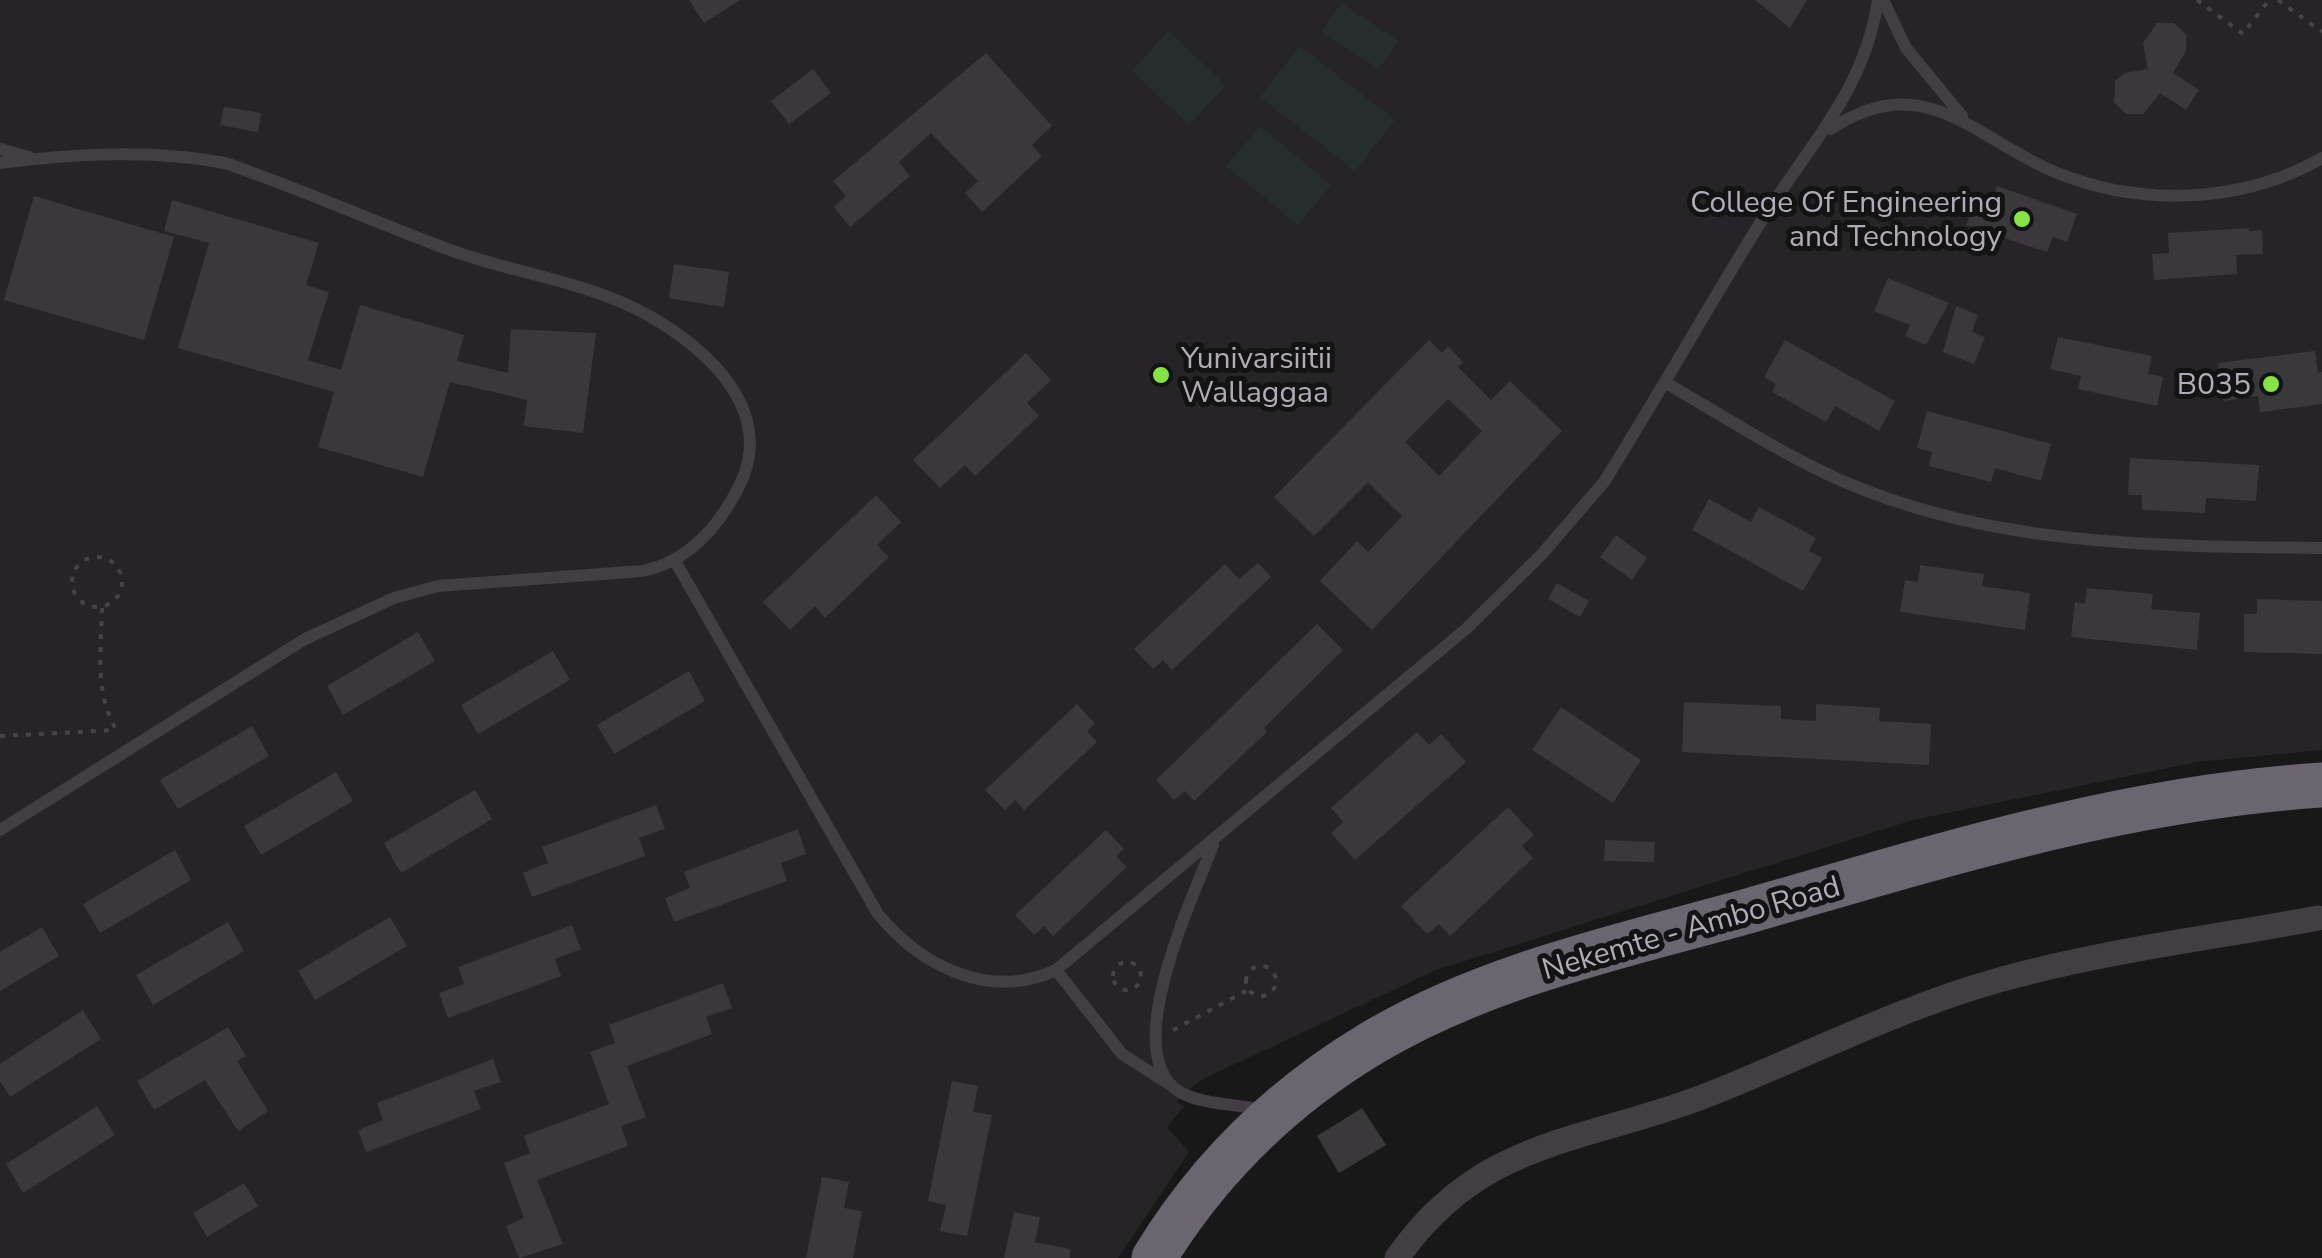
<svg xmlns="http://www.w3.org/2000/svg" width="2322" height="1258" viewBox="0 0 2322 1258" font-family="'Nunito Sans',sans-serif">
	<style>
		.built { fill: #262426 }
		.green { fill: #262d2e }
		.building { fill: #3a383b; fill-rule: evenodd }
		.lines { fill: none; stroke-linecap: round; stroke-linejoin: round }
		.path { stroke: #47434a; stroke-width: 4; stroke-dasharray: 5 8; stroke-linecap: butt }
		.lane { stroke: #423e43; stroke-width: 12 }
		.street { stroke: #423e43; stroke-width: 25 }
		.highway { stroke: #6b656f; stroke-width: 45 }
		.poi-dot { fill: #86e246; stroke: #141314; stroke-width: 4 }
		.labels { text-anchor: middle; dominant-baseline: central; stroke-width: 10; stroke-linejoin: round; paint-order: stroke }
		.poi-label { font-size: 30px; fill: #b3abb8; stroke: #141314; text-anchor: end }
		.street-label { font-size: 30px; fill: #b3abb8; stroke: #141314 }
	</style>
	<rect width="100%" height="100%" fill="#191819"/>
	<path class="built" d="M0 0H2322V750L2197 762 1913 820 1436 970 1203 1079 1183 1094 1177 1102 1184 1106 1167 1127 1189 1152 1118 1258H0Z"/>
	<path class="green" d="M1341 3 1398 41 1379 69 1322 32Z
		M1168 31 1226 85 1189 125 1132 71Z
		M1300 46 1395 120 1355 171 1260 97Z
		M1260 126 1331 185 1298 225 1226 166Z"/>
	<path class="building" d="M689 0H740L704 23Z
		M1755 0H1807L1790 28Z
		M2157 23H2174L2186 34V51L2173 73 2199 90 2186 110 2160 93 2143 114H2126L2114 102 2115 81 2125 73 2148 69 2143 43Z
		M986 53 1052 126 1032 145 1042 156 982 212 965 193 978 181 931 133 899 162 910 176 850 227 834 207 846 196 833 181Z
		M813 69 831 93 789 124 771 101Z
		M224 107 261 113 258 132 220 125Z
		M1997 186 2077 214 2067 242 2053 237 2047 252 1966 225 1976 200 1991 206Z
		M34 196 174 237 144 340 4 300Z
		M172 200 319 243 306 285 329 292 308 360 341 370 360 305 464 335 457 361 508 373 511 329 596 333 583 433 524 426 527 400 450 382 423 477 318 447 334 392 178 348 209 243 164 231Z
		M2249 228V231L2262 230 2263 254 2236 255 2237 274 2154 280 2152 254 2169 253 2168 233Z
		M674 264 729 272 724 307 669 298Z
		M1888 278 1949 303 1926 345 1905 336 1910 325 1874 311Z
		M1956 306 1978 315 1972 332 1985 337 1974 364 1943 352Z
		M2058 337 2152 356 2148 374 2163 377 2157 406 2078 389 2081 376 2050 369Z
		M1429 340 1442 353 1448 346 1463 362 1458 367 1491 400 1510 381 1562 431 1372 630 1320 581 1357 541 1368 552 1402 516 1368 482 1314 536 1274 497ZM1448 399 1482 431 1439 476 1405 442Z
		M1785 340 1895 401 1879 431 1835 406 1826 422 1772 392 1776 384 1764 377Z
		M2315 351 2318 373 2322 372V404L2260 412 2258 396 2223 401 2218 363Z
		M1026 353 1051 380 1027 403 1039 416 975 476 965 465 940 488 913 460Z
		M1927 411 2051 444 2041 481 1995 468 1991 482 1929 466 1932 452 1917 448Z
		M2130 458 2259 465 2256 501 2206 498 2205 513 2142 510V495H2128Z
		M876 495 901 522 877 545 889 557 825 618 815 606 790 630 763 602Z
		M1709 499 1751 522 1759 507 1816 538 1809 551 1822 558 1803 591 1692 530Z
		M1616 535 1647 558 1632 580 1600 557Z
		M1258 563 1271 577 1172 670 1163 660 1153 669 1134 649 1225 564 1239 579Z
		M1920 565 1984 574 1982 586 2030 593 2025 630 1900 612 1905 580 1918 582Z
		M1557 583 1589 601 1580 617 1548 599Z
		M2087 588 2153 594 2151 609 2200 613 2197 650 2071 637 2075 602 2085 604Z
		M2257 599 2322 601V654L2244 652V614H2257Z
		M1317 624 1343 650 1264 728 1267 732 1194 801 1185 791 1174 800 1156 780Z
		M418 632 435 661 343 715 327 686Z
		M553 651 570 680 478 734 461 705Z
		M689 671 705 701 614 754 597 725Z
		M1684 702 1781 706V719L1816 721V704L1880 708 1879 721 1931 724 1929 765 1682 752Z
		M1077 704 1095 724 1087 731 1097 742 1024 810 1015 800 1005 810 985 790Z
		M1561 707 1641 760 1613 803 1532 750Z
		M252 726 269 756 178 809 160 780Z
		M1417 732 1429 745 1441 734 1466 762 1355 860 1331 833 1343 822 1331 808Z
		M336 772 353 801 261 855 244 826Z
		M475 790 492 819 401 873 384 843Z
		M656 805 665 829 639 838 645 856 532 897 523 873 548 863 542 847Z
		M1508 807 1534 835 1522 846 1533 858 1450 936 1439 924 1427 934 1401 906Z
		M798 829 806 854 781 863 787 881 674 922 665 898 690 888 684 872Z
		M1106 830 1124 849 1116 856 1127 867 1053 936 1044 926 1034 935 1015 915Z
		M1605 840 1655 842 1654 862 1604 861Z
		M175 850 191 880 100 933 83 904Z
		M390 917 407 946 315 1000 298 971Z
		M228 922 244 951 153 1005 136 975Z
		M572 925 581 949 555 959 561 976 448 1018 439 993 464 984 458 967Z
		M42 927 59 956 0 991V952Z
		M723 983 732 1008 706 1017 712 1034 627 1066 646 1117 621 1126 628 1146 537 1180 563 1244 519 1258 506 1226 524 1218 504 1163 530 1153 524 1136 609 1104 590 1052 615 1043 609 1025Z
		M83 1010 101 1039 10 1097 0 1081V1064Z
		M228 1027 246 1056 237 1061 268 1111 238 1131 205 1080 154 1110 137 1081Z
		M493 1059 501 1082 474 1091 481 1109 366 1152 358 1130 383 1120 377 1103Z
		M952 1081 978 1086 973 1112 992 1115 967 1236 940 1231 946 1205 928 1201Z
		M97 1106 115 1135 23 1193 6 1164Z
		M1362 1108 1386 1145 1339 1173 1317 1136Z
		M822 1177 849 1182 844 1208 862 1211 853 1258H806Z
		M244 1183 258 1206 207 1237 193 1213Z
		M1014 1212 1040 1217 1035 1242 1070 1249V1258H1004Z"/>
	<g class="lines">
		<path class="path" d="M2197 0 2243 34 2269 0
			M2278 0 2322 32
			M72 582a25 25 0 1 1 50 0a25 25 0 1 1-50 0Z
			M102 608C101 653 94 696 119 734
			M0 736 116 730
			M1113 976a14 14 0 1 1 28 0a14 14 0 1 1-28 0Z
			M1246 981a15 15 0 1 1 30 0a15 15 0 1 1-30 0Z
			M1173 1030 1248 990"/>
		<path class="lane" d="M1883 0 1906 48 1962 116
			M1831 129C1924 67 1974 138 2055 172 2140 207 2242 204 2322 158
			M0 149 29 157
			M0 163C74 154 151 149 225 163 302 189 376 223 453 251 503 269 556 277 606 296 678 322 781 397 741 482 721 524 690 561 643 571L438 586 394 598 305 639 0 830
			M1666 383C1722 415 1778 452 1838 479 1990 547 2159 546 2322 548
			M675 561 878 914C921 966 989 1001 1056 970L1466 629 1542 554 1604 482C1658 396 1708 307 1762 220 1809 145 1864 92 1878 0
			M1213 845C1194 896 1117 1054 1180 1092 1202 1105 1238 1104 1263 1110
			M1056 970 1122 1054 1169 1084"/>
		<path class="street" d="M1397 1258C1482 1136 1587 1143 1710 1094 1806 1056 1899 1008 1999 980 2102 951 2212 938 2318 918"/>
		<path class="highway" d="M1154 1258C1209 1168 1282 1097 1372 1043 1486 975 1622 946 1748 911 1940 856 2122 798 2322 785"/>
	</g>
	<g class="poi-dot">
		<circle cx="2022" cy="219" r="10"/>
		<circle cx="1161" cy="375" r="10"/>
		<circle cx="2271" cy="384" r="10"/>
	</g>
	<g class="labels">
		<g class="poi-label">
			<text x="2002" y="202">College Of Engineering<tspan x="2002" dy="34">and Technology</tspan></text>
			<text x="1181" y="358" text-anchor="start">Yunivarsiitii<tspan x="1181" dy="34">Wallaggaa</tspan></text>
			<text x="2251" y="384">B035</text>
		</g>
		<g class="street-label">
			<text transform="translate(1691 928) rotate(-16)">Nekemte - Ambo Road</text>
		</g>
	</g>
</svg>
